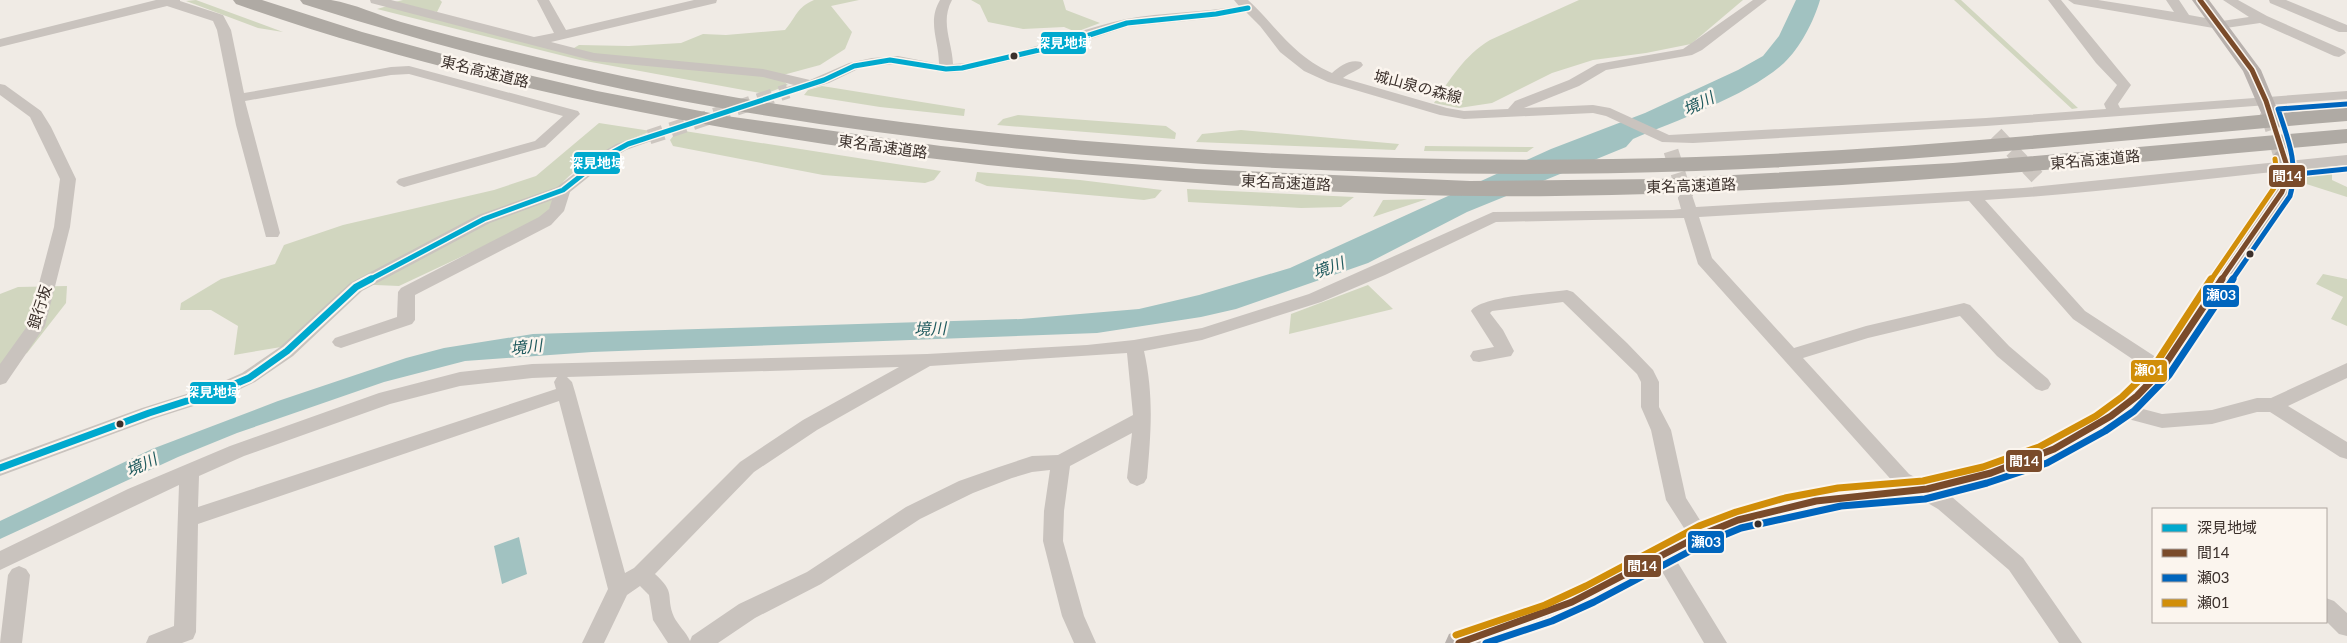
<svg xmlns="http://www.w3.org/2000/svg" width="2347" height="643" viewBox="0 0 2347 643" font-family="Lato,'Noto Sans JP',sans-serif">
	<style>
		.green { fill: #d1d6bf }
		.water { fill: #a1c2c1 }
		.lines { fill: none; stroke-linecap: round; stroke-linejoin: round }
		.minor-tunnel { stroke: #ccc6c0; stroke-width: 15; stroke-dasharray: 15 8; stroke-linecap: butt }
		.major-tunnel { stroke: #ccc6c0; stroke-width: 19; stroke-dasharray: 19 9; stroke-linecap: butt }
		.minor { fill: #c9c3be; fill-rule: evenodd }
		.major { fill: #b8b1ad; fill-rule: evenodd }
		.highway { fill: #afaaa4; fill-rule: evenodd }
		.bus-1-far1-casing { stroke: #fbf5ee; stroke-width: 8 }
		.bus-1-casing { stroke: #fbf5ee; stroke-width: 11 }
		.bus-2-far1-casing { stroke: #fbf5ee; stroke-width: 8 }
		.bus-2-casing { stroke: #fbf5ee; stroke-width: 11 }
		.bus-3-far1-casing { stroke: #fbf5ee; stroke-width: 8 }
		.bus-3-casing { stroke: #fbf5ee; stroke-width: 11 }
		.bus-4-far1-casing { stroke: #fbf5ee; stroke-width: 8 }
		.bus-4-casing { stroke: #fbf5ee; stroke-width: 11 }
		.bus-1-far1 { stroke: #00a9ce; stroke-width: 5 }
		.bus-1 { stroke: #00a9ce; stroke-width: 7 }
		.bus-2-far1 { stroke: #7a4b2a; stroke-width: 5 }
		.bus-2 { stroke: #7a4b2a; stroke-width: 7 }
		.bus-3-far1 { stroke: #0065bd; stroke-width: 5 }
		.bus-3 { stroke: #0065bd; stroke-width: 7 }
		.bus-4-far1 { stroke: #d18e09; stroke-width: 5 }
		.bus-4 { stroke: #d18e09; stroke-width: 7 }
		.bus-dot { fill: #3b302b; stroke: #fbf5ee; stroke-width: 2 }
		.labels { text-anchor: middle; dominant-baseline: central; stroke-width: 5; stroke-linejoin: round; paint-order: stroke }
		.street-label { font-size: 15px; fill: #3b302b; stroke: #fbf5ee }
		.water-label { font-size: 16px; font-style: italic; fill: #1f5a5e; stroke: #fbf5ee }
		.line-badge { stroke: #fbf5ee; stroke-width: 2 }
		.badge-label { font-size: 14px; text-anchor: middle; font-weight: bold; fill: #fff }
	</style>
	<rect width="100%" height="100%" fill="#f0ebe5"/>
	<path class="green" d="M196 0 283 32 258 28 186 1Z
		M403 0H440L442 2 437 12 387 4Z
		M814 0H859L831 6 852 32 845 49 820 65 783 75 781 79 788 85 765 94 580 60 377 9 391 5 594 57 574 48 579 45 629 46 681 43 703 34 726 35 785 30C797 16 796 8 814 0Z
		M971 0H1063L1066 10 1100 23 1076 32 1064 27 1023 29 988 22 980 5Z
		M1579 0H1743L1691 44 1646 53 1593 60 1552 73 1492 103 1459 108 1434 103C1451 78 1464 56 1490 40Z
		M1954 0H1961L2078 108 2072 109Z
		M822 86 965 109 964 116 880 107 804 95 808 90Z
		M1018 115 1166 126 1176 133 1175 139 997 125 1003 119Z
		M599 123 651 131C620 144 589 156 564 181 558 188 551 208 544 218L399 286 352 284 281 347 234 355 238 326 211 310H180L181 303 221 279 275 264 284 245 343 225 494 190 536 176Z
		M678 130 941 171 934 180 925 183 823 175 673 146 670 140Z
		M1241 130 1399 144 1395 150 1196 142 1202 134Z
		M1425 146 1534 147 1527 152 1424 151Z
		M2317 166 2332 168V180L2347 187V197L2297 181 2293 170Z
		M977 172 1080 180 1162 190 1155 198 1144 200 987 186 975 181Z
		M1187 189 1354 197 1341 207 1301 208 1188 202Z
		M1427 199 1373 217 1383 200Z
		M2323 274 2347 279V326L2331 319 2343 297 2316 284Z
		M1368 285 1393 309 1289 334 1291 314Z
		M67 286 66 303 27 353 0 367V294L18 287Z"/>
	<path class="water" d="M1796 0H1820C1814 21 1800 48 1784 63 1751 94 1676 121 1633 139L1626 147 1467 212 1368 263 1236 309 1201 317 1097 333 592 352 465 361 384 382 237 433 178 457 0 539V521L152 449 278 401 406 358 444 348 533 334 1021 319 1139 309 1199 295 1290 268 1551 149 1645 113 1738 70 1763 56 1779 36Z
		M519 537 527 574 502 584 494 546Z"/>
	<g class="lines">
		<path class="minor-tunnel" d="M1996 134 2037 177
			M649 137 788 91
			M1671 151 1686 198"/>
		<path class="major-tunnel" d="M2269 111 2283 156"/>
		<path class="minor" d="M156 0H180V1L223 15 231 30 244 93 391 67 409 66 578 111 580 114 545 147 404 187 399 185 396 182 399 179 535 141 563 116 409 74 391 75 245 101 280 233 278 237H266L236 125 217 30 213 21 167 6 0 47V39Z
			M370 0H391L534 37 554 33 537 0H549L566 30 694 0H717L716 3 551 42 594 53 763 69 810 80 849 63 872 58 898 56 939 64C939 40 927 22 940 0H952C940 22 952 41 953 64 1011 61 1069 31 1126 19 1163 12 1201 13 1239 6L1234 0H1248C1278 28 1292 55 1332 73 1340 66 1349 59 1361 62L1363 65C1360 70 1349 73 1343 78L1447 108 1464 111 1508 109 1515 101 1569 80 1597 64 1683 49 1753 0H1767L1702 50 1692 55 1606 70 1579 86 1524 108 1593 105 1610 108 1669 135 1986 118 2106 109 2104 104 2117 85 2096 63 2048 0H2061L2131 85 2118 104 2120 108 2347 91V99L1986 126 1693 143 1662 142 1606 116 1593 113 1464 119 1440 115 1328 82 1304 71 1280 52 1260 26 1246 12 1216 18 1127 27 1057 50 962 72 946 73 898 64 872 66 858 69 829 83 788 95 781 91 783 88 794 85 763 77 594 61 371 3Z
			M2068 0H2098L2174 12 2166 0H2179L2189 15 2222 21 2249 17 2223 0H2238L2267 16 2344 50 2346 53 2339 57 2334 56 2260 23 2219 29 2074 4Z
			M2269 0H2286L2347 25V32H2339L2270 3Z
			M0 84 5 85 41 111 51 127 76 179 70 227 45 326 6 383 0 385V364L28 325 54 227 60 179 30 117 0 95Z
			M649 133 654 134 656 137 654 140 626 150 611 159 570 192 564 211 551 225 415 295V320L412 324 341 348 335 346 332 342 335 338 397 317 398 292 401 288 539 217 549 209 552 200 490 223 362 291 293 356 255 382 228 395 156 418 0 476V460L142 408 215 385 242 373 280 347 350 283 478 215 557 187 601 153 616 144Z
			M2347 155V165C2226 175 2106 193 1985 200L2085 311 2168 365 2171 370 2168 375 2162 377 2156 375 2073 319 1969 201 1699 217 1712 258 1794 348 1866 326 1964 303 1970 305 2009 346 2048 379 2051 384 2048 389 2042 391 2036 389 1997 356 1960 316 1868 338 1803 358 1909 474 1952 497 2023 558 2082 643H2059L2009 570 1938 509 1895 484 1698 264 1684 218 1496 222 1385 275 1321 302 1202 340 1144 351C1154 396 1151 432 1147 478L1144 483 1137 486 1130 483 1127 478 1132 433 1070 466 1064 511 1063 541 1084 616 1096 643H1074L1062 616 1043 541 1044 511 1050 470 1032 472 1012 478 973 493 920 519 821 584 755 618 718 643H668L653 620 649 595 640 586 627 595 604 643H582L608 589 559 401 198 524 196 632 193 639 182 643H146L149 636 174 626 179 485 0 570V551L128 489 230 446 379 393 460 372 532 364 927 354 1087 345 1134 340 1202 328 1309 294 1493 212 1673 210 1681 209 1678 198 1680 195H1692L1696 207 2023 188ZM1127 353 1133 415 1058 455 1032 456 999 467 959 481 906 507 807 572 739 604 692 636 690 641C686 632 678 625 674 617 665 595 677 594 655 574L754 472 817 430 930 366ZM899 367 803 420 740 462 634 568 625 573 575 392 572 382 567 377ZM557 377 554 382 556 389 198 507 199 476 244 456 390 404 460 386 532 378Z
			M1567 290 1573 292 1627 343 1653 370 1659 382V407L1671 430 1686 498 1710 536 1707 542 1700 544 1693 542 1666 500 1651 430 1641 407V382L1637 374 1563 302 1492 311 1490 313 1503 330 1514 351 1511 356 1479 362 1473 361 1470 356 1473 351 1494 347 1471 311C1481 296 1547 293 1567 290Z
			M2347 363V378L2288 406 2347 442V459L2340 457 2270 412H2257L2212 424 2162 428 2113 415 2111 410 2113 405 2120 403 2162 414 2212 410 2257 398H2271Z
			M1663 547 1670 550 1727 643H1704L1653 556 1656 550Z
			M19 566 26 569 30 575 22 643H0L8 575 12 569Z
			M2326 598 2334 601 2347 613V636L2339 634 2326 621Z"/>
		<path class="major" d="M2192 0H2209L2261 70 2278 111 2276 115 2269 117 2262 115 2243 71Z
			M2283 150 2290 152C2298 164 2297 178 2292 192L2196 334 2170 376 2136 410 2110 429 2052 462 1985 485 1924 500 1840 507 1787 517 1743 529 1712 542 1600 602 1558 621 1495 643H1445L1449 634C1494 618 1540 606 1582 585 1633 559 1682 527 1736 510 1770 500 1806 491 1842 487 1869 483 1897 484 1925 480 2005 468 2099 427 2153 365 2164 352 2172 334 2182 320 2212 277 2242 234 2272 192L2276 174 2273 156 2276 152Z"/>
		<path class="highway" d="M233 0H262L362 32 472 62 597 91 726 116 941 146 1068 159 1196 169 1470 181 1658 179 1953 163 2347 129V143C2084 167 1820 193 1556 196 1428 198 1298 191 1170 181 939 165 708 133 483 77 399 56 317 33 236 4Z
			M300 0C310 0 322 0 331 0 355 4 378 15 401 22 447 35 494 47 541 58 676 90 813 112 950 128 1198 155 1447 165 1696 157 1913 150 2130 126 2347 107V121C2130 139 1914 163 1696 171 1461 179 1226 171 992 146 841 129 690 107 543 71 462 52 382 29 303 4Z"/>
		<defs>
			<path id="bus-1-far1" d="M369 280 484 219 563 190 606 156 628 144 824 80 854 66 890 60 946 69 962 68 1052 47 1127 23 1216 14 1248 8"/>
			<path id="bus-1" d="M0 468 149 413 221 390 249 378 287 351 356 287 371 279"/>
			<path id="bus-2-far1" d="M2200 0 2252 70 2266 101 2287 166V178L2282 192 2221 280"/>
			<path id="bus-2" d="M1459 643 1572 602 1699 536 1738 520 1816 501 1927 489 1991 473 2054 449 2111 416 2137 396 2160 372 2222 279"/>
			<path id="bus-3-far1" d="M2288 175 2347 169
				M2232 280 2290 196C2299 165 2288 139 2278 109L2347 104"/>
			<path id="bus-3" d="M1486 643 1552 621 1594 602 1707 542 1741 528 1841 506 1925 499 1987 483 2047 463 2105 431 2134 411 2169 375 2233 279"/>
			<path id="bus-4-far1" d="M2211 280 2274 188 2277 173 2275 159"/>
			<path id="bus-4" d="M1456 635 1545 605 1586 586 1699 526 1736 512 1785 498 1838 488 1923 481 1983 467 2039 447 2096 416 2122 397 2155 365 2211 279"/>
		</defs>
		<use href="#bus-1-far1" class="bus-1-far1-casing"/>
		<use href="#bus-1" class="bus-1-casing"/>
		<use href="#bus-2-far1" class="bus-2-far1-casing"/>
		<use href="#bus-2" class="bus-2-casing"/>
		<use href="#bus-3-far1" class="bus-3-far1-casing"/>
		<use href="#bus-3" class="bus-3-casing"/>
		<use href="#bus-4-far1" class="bus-4-far1-casing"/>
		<use href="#bus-4" class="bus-4-casing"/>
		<use href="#bus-1-far1" class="bus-1-far1"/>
		<use href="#bus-1" class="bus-1"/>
		<use href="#bus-2-far1" class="bus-2-far1"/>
		<use href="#bus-2" class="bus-2"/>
		<use href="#bus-3-far1" class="bus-3-far1"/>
		<use href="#bus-3" class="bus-3"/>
		<use href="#bus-4-far1" class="bus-4-far1"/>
		<use href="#bus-4" class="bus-4"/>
	</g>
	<g class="bus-dot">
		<circle cx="1014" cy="56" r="4.5"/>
		<circle cx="2250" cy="254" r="4.5"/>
		<circle cx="120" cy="424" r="4.5"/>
		<circle cx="1758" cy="524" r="4.5"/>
	</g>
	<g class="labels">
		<g class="street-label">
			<text transform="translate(485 71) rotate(14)">東名高速道路</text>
			<text transform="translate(1418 86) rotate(15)">城山泉の森線</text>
			<text transform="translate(883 146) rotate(8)">東名高速道路</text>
			<text transform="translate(2095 159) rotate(-5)">東名高速道路</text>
			<text transform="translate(1286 182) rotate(3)">東名高速道路</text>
			<text transform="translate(1691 185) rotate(-2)">東名高速道路</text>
			<text transform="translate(39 307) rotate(-72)">銀行坂</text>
		</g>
		<g class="water-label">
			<text transform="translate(1698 103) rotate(-26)">境川</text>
			<text transform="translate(1328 267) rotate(-20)">境川</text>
			<text transform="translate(930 328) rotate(-2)">境川</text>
			<text transform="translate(526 346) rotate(-6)">境川</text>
			<text transform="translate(141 464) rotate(-25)">境川</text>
		</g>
	</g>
	<g class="line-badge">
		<rect x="1040" y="31" width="47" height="24" rx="5" fill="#00a9ce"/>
		<rect x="573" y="151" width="48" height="24" rx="5" fill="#00a9ce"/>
		<rect x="2268" y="164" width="38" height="24" rx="5" fill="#7a4b2a"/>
		<rect x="2202" y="284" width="38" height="24" rx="5" fill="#0065bd"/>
		<rect x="2130" y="359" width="38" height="24" rx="5" fill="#d18e09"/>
		<rect x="189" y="381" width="48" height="24" rx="5" fill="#00a9ce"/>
		<rect x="2005" y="449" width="38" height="24" rx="5" fill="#7a4b2a"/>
		<rect x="1687" y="530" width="38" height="24" rx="5" fill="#0065bd"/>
		<rect x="1623" y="554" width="39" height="24" rx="5" fill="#7a4b2a"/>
	</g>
	<g class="badge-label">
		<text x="1064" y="48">深見地域</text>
		<text x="597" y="168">深見地域</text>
		<text x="2287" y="181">間14</text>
		<text x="2221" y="300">瀬03</text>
		<text x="2149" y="375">瀬01</text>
		<text x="213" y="397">深見地域</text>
		<text x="2024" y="466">間14</text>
		<text x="1706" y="547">瀬03</text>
		<text x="1642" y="571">間14</text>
	</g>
	<rect x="2152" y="508" width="175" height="115" fill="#fbf5ee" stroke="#aea6a0"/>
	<rect x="2162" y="524" width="25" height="8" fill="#00a9ce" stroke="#aea6a0"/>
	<text x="2197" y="533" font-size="15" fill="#3b302b">深見地域</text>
	<rect x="2162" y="549" width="25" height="8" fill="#7a4b2a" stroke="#aea6a0"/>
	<text x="2197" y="558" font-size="15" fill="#3b302b">間14</text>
	<rect x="2162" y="574" width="25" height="8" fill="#0065bd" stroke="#aea6a0"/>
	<text x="2197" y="583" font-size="15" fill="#3b302b">瀬03</text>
	<rect x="2162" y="599" width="25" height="8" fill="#d18e09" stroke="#aea6a0"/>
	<text x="2197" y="608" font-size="15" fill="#3b302b">瀬01</text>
</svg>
